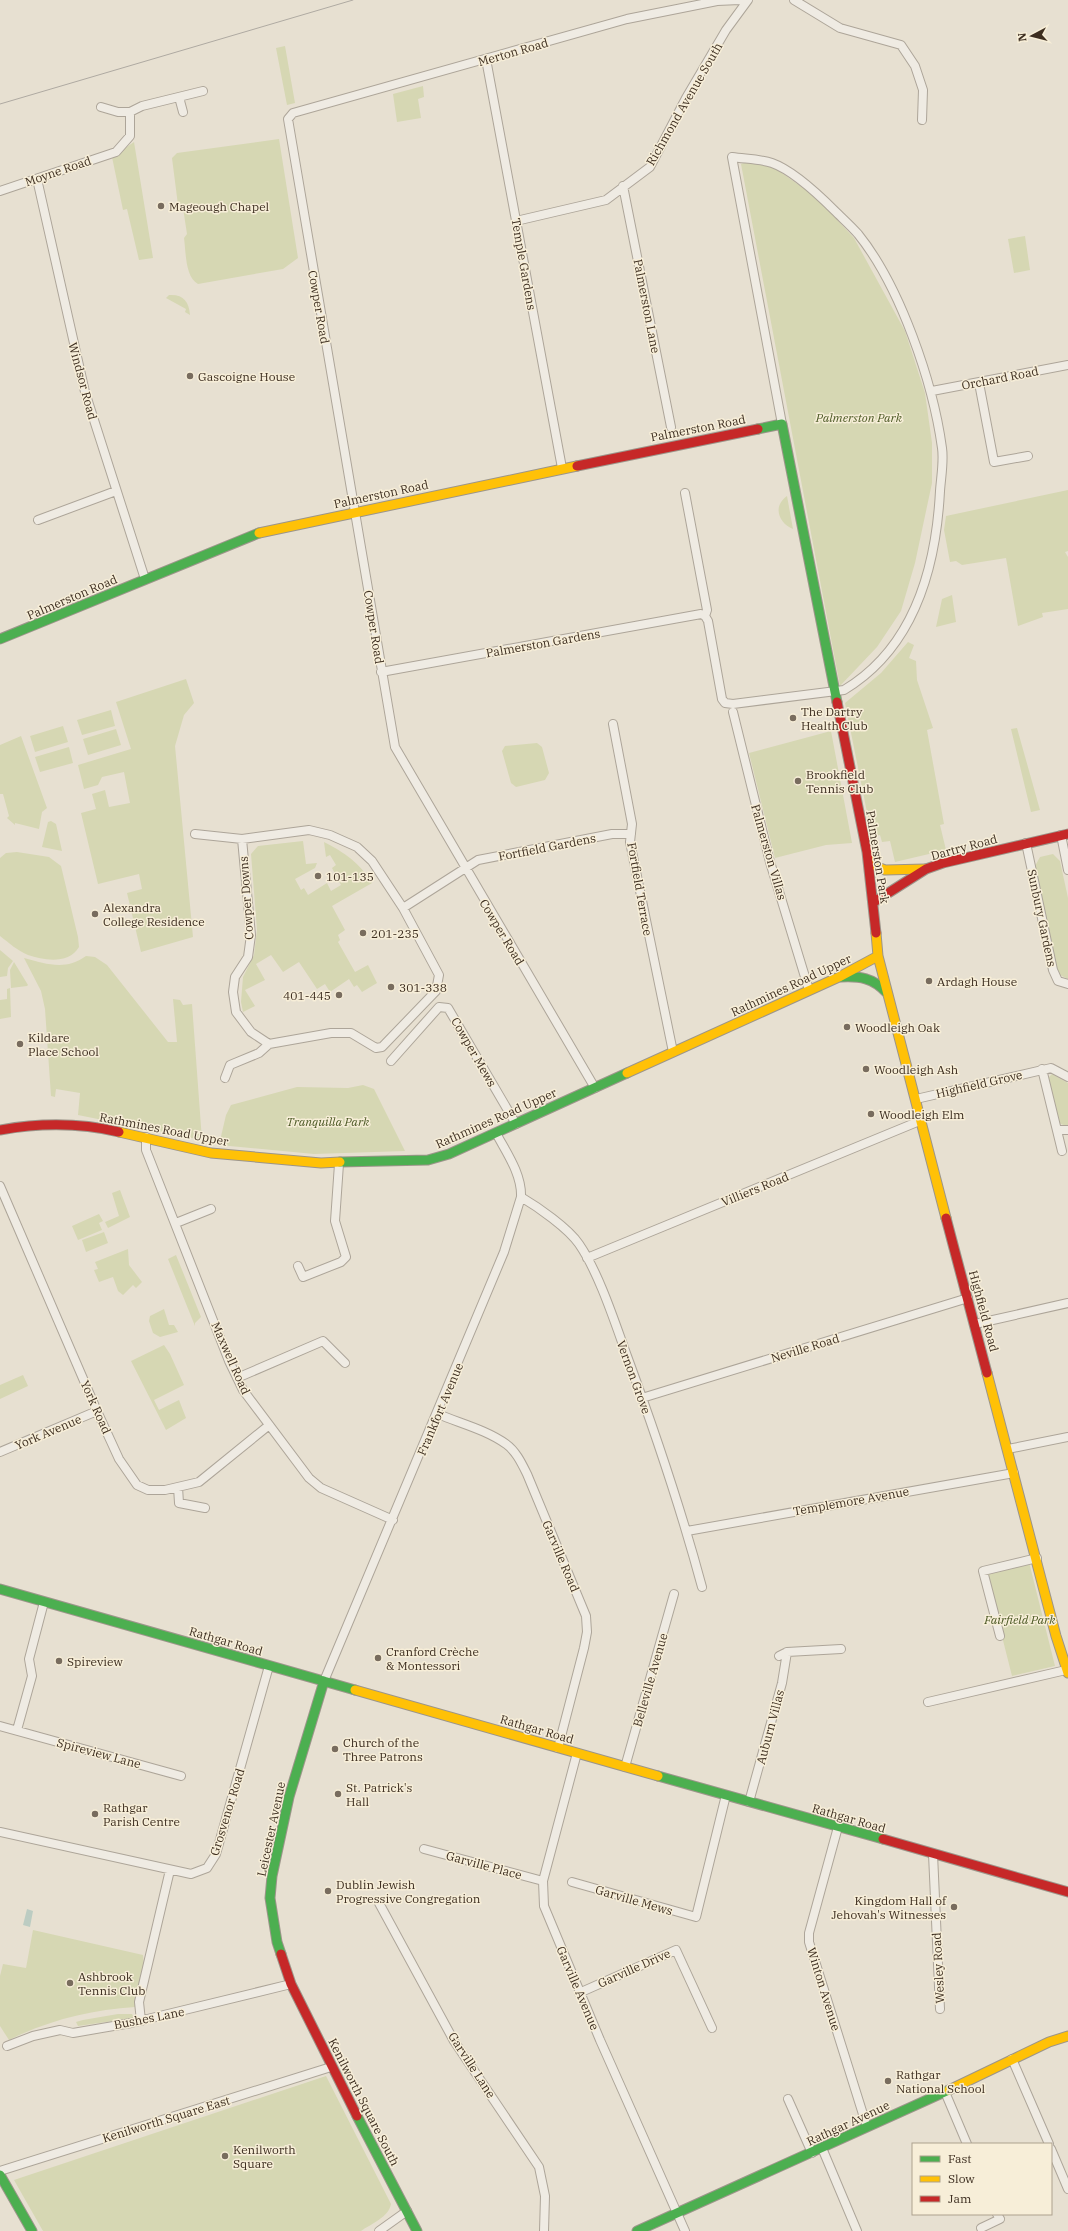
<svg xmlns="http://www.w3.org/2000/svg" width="1068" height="2231" viewBox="0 0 1068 2231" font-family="'IBM Plex Serif',serif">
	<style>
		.green { fill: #d6d7b3 }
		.water { fill: #bcccc2 }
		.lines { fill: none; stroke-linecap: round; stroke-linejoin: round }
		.street-casing { stroke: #ada599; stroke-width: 10 }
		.fast-casing { stroke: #9c958a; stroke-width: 11 }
		.slow-casing { stroke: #9c958a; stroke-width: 11 }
		.jam-casing { stroke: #9c958a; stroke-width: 11 }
		.street { stroke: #efebe3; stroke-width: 8 }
		.fast { stroke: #4caf50; stroke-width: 9 }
		.slow { stroke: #ffc107; stroke-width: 9 }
		.jam { stroke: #c62828; stroke-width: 9 }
		.tram { stroke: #afaaa2; stroke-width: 1 }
		.poi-dot { fill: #786c5e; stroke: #f7eed8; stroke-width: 1.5 }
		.labels { text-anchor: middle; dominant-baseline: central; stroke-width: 3; stroke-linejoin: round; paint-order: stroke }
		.street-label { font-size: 12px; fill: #3d2e20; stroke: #f7eed8 }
		.poi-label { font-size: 12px; fill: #3d2e20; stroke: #f7eed8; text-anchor: start }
		.park-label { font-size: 12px; font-style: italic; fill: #4d5a26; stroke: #f7eed8 }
	</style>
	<rect width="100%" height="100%" fill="#e7e0d1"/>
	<path class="green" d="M285 46 295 103 287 105 276 48Z
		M423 86 424 97 418 99 421 118 397 122 393 94Z
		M279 139 298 258 283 269 198 284C185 277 186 252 184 238L187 234 183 208 178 205 172 158 177 153Z
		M134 142 153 258 139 260 127 209 123 210 112 157Z
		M747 162 772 166 806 190 829 211 854 238 905 331 925 393 932 443V483L915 563 901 611 877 647 840 686 741 164Z
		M1025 236 1030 270 1014 273 1008 239Z
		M169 295C183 294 189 301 190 315L185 312 186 309 166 298Z
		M1068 490V551L1065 552 1068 557V609L1042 613 1043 617 1018 626 1006 558 962 565 956 561 950 562 944 530 946 516Z
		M787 496 793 529C779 523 772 507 787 496Z
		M952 595 956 622 936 627 942 599Z
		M908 642 914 645 909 658 916 661 917 680 933 728 927 730 944 824 940 825 946 850 895 862 890 841 882 842 880 835 872 837 845 703 881 673Z
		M186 679 194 703 184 715 175 746 193 937 141 952 127 893 142 889 139 874 98 884 81 813 96 809 92 794 105 790 109 807 130 803 124 772 102 777 98 785 84 789 78 765 131 749 116 702Z
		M111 710 115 726 82 735 77 720Z
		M63 726 68 742 35 752 30 736Z
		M1017 728 1040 810 1031 812 1011 729Z
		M116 729 121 745 88 755 83 739Z
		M831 731 852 843 826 845 775 858 749 753Z
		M21 736 47 808 42 812 39 829 15 823V825L7 818 9 816 3 794H0V745Z
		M537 743 542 747 549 773 545 780 516 787 511 783 502 751 505 746Z
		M69 747 73 763 40 772 35 757Z
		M51 821 56 824 62 851 42 847 48 822Z
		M303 841 306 864 317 863 315 868 295 879 301 890 304 888 308 895 327 883 331 891 341 885 332 868 336 865 330 855 326 857 324 842C345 853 359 862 372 883L332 906 345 930 338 935 340 940 338 942 355 972 368 965 377 983 362 992 357 985 354 987 349 979 330 992 325 984 317 989 299 962 283 972 271 955 256 964 265 980 245 990 255 1006 243 1012 241 1002 243 977 254 955 257 930 251 854 258 846Z
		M17 852 49 857 61 866 78 937 79 947C69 964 45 961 28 955 18 951 9 943 0 936V858L6 853Z
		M1053 854 1060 861 1068 898V979L1060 975 1057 970 1035 866 1040 857Z
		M0 950 13 961 8 968 7 976 0 977Z
		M86 956 95 957 107 965 168 1042H177L173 999 180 1000 183 1005 192 1004 202 1140 78 1115 80 1093 56 1089 55 1097 51 1096 45 1009 41 991 24 958C47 964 65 971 86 956Z
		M14 962 28 985 27 986 11 988 10 970Z
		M10 988 11 1017 0 1019V1000L7 999V989Z
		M1052 1074 1068 1083V1127L1059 1123 1048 1078Z
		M363 1085 374 1089 405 1151 314 1154 219 1145 226 1115 231 1105 297 1087 348 1088Z
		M120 1190 130 1217 108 1228 105 1222 119 1216 112 1193Z
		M99 1214 103 1221 99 1223 102 1230 78 1240 72 1226Z
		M104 1232 108 1243 86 1252 82 1240Z
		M128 1249 129 1265 142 1282 136 1288 133 1285 123 1295 118 1291 113 1277 99 1282 94 1270 98 1269 95 1262Z
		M176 1255 201 1317 195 1323V1326L168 1259Z
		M164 1309 169 1325H174L178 1332 160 1337 153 1333 149 1321 150 1316Z
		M164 1345 170 1354 184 1385 154 1400 159 1410 179 1400 186 1418 166 1430 131 1361Z
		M23 1375 28 1386 0 1399V1385Z
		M1029 1562 1055 1666 1012 1676 986 1573Z
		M33 1930 143 1955 144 1965 135 2007C91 2010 49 2020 9 2040L0 2026V1976L3 1964 26 1968Z
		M118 2014H132L134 2018 78 2026 76 2022 83 2020Z
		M326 2076 391 2204C389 2217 371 2224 361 2231H43L14 2180Z"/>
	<path class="water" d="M27 1909 33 1911 30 1927 23 1925Z"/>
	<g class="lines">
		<defs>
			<path id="street" d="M794 0 840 28 901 45 915 66 923 90 922 120
				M486 59 562 468
				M179 97 183 112
				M101 107 118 112H130
				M37 179 85 392 145 579
				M623 186 671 427
				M0 191 116 152 130 136V112L142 106 203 91
				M516 221 606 200 650 167 686 98 726 30 748 0
				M979 383 994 462 1028 456
				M932 391 1068 365
				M685 493 707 610 705 616
				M38 520 116 491
				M381 672 701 614 705 616 708 621 722 699 725 703 733 704 844 690C914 648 936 568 940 491 941 477 944 461 942 448 933 382 900 286 858 234 851 226 842 218 835 211 819 195 792 170 772 163 760 159 745 159 732 157L782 424
				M733 712 770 862 809 990
				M613 724 632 824 630 842 673 1052
				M195 834 242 839 309 830 330 835 357 847 372 861 403 908 439 975 436 991 382 1047 376 1048 351 1033H331L269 1044 259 1053 230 1065 225 1078
				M1061 835 1068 870
				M242 839 251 935 248 957 235 977 233 992 236 1012 251 1032 269 1044
				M1026 843 1053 970 1058 981 1068 984
				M403 908 478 860 612 834H631
				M391 1061 439 1007 448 1008 516 1124
				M1042 1069 1062 1151
				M595 1088 395 747 288 119 293 113 627 19 717 1 740 0
				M916 1099 1051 1068 1068 1077
				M1057 1130H1068
				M146 1137V1150L229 1361 243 1390 309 1478 321 1488 393 1520
				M0 1186 97 1411 119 1459 137 1485 148 1490H165L199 1482 268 1426
				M521 1197C538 1207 568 1228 579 1244 599 1273 615 1323 627 1356 655 1432 681 1509 702 1587
				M176 1223 211 1209
				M587 1258 922 1120
				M298 1266 303 1277 341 1262 346 1257 335 1221 339 1164
				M975 1324 1068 1303
				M237 1378 323 1341 345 1363
				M642 1398 968 1298
				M438 1414C459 1423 487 1430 506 1444 516 1451 522 1464 527 1474L586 1616 587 1632 584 1648 558 1748
				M1008 1449 1068 1437
				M0 1452 97 1411
				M178 1487 179 1503 205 1508
				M687 1531 1014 1473
				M1000 1636 983 1571 1037 1558
				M779 1656 787 1652 841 1649
				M324 1681 504 1252 521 1197C522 1174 506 1152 496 1133
				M928 1702 1066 1670
				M0 1726 181 1776
				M17 1730 32 1676 29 1659 44 1602
				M577 1753 543 1881 544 1906 600 2040 685 2231
				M625 1767 674 1594
				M749 1802 782 1683 787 1652
				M838 1827 809 1933V1942L867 2127
				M0 1832 191 1874 207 1868 216 1854 269 1666
				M424 1849 543 1881
				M933 1854 940 2009
				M572 1882 696 1917 726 1795
				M379 1903 454 2041 539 2167 545 2196 544 2231
				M579 1993 676 1950 712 2028
				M141 2021 139 2002 170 1870
				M7 2046 33 2036 60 2030 73 2033 131 2023 291 1984
				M1012 2059 1049 2144
				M945 2092 967 2144
				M788 2099 812 2153
				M822 2148 857 2231
				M1051 2149 1068 2189
				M0 2171 331 2067
				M981 2228 1000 2219 997 2214
				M379 2231 407 2211"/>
			<path id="fast" d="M758 429 782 424 837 702
				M0 639 259 533
				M841 977C860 976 873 978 886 992
				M340 1162 428 1160 449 1154 627 1073
				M0 1589 355 1690
				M658 1776 883 1839
				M281 1954 277 1942 270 1898 272 1876 289 1797 324 1681
				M357 2116 417 2231
				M0 2175 32 2231
				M637 2231 949 2090"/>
			<path id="slow" d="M259 533 577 466
				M868 854 877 867 885 870 925 869
				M876 933 878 956 946 1218
				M627 1073 839 977 878 956
				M119 1132 211 1153 321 1163 340 1162
				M987 1373 1056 1636 1068 1673
				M355 1690 658 1776
				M949 2090 1049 2042 1068 2036"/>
			<path id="jam" d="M577 466 758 429
				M837 702 867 852 876 933
				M874 902 926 869 943 863 1068 834
				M0 1130C39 1123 81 1123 119 1132
				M946 1218 987 1373
				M883 1839 1068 1892
				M281 1954 291 1984 357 2116"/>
		</defs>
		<use href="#street" class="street-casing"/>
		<use href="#fast" class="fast-casing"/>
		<use href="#slow" class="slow-casing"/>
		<use href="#jam" class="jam-casing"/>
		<use href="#street" class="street"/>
		<use href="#fast" class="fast"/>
		<use href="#slow" class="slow"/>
		<use href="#jam" class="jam"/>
		<path class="tram" d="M0 104 353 0"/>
	</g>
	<g class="poi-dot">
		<circle cx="161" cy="206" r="4"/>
		<circle cx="190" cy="376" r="4"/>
		<circle cx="793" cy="718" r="4"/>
		<circle cx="798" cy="781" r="4"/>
		<circle cx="318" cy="876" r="4"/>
		<circle cx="95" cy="914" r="4"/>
		<circle cx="363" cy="933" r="4"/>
		<circle cx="929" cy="981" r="4"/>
		<circle cx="391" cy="987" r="4"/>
		<circle cx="339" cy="995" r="4"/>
		<circle cx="847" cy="1027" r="4"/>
		<circle cx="20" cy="1044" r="4"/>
		<circle cx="866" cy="1069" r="4"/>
		<circle cx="871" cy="1114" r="4"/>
		<circle cx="378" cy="1658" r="4"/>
		<circle cx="59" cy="1661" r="4"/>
		<circle cx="335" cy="1749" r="4"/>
		<circle cx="338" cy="1794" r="4"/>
		<circle cx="95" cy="1814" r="4"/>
		<circle cx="328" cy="1891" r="4"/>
		<circle cx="954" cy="1907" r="4"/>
		<circle cx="70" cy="1983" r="4"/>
		<circle cx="888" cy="2081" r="4"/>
		<circle cx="225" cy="2156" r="4"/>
	</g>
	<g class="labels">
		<g class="street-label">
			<text transform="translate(513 52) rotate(-16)">Merton Road</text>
			<text transform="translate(684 104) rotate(-60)">Richmond Avenue South</text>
			<text transform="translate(58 171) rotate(-19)">Moyne Road</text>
			<text transform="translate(524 264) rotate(80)">Temple Gardens</text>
			<text transform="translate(647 306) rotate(79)">Palmerston Lane</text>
			<text transform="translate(319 307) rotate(80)">Cowper Road</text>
			<text transform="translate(1000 378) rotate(-11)">Orchard Road</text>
			<text transform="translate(83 381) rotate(75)">Windsor Road</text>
			<text transform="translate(698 428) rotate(-11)">Palmerston Road</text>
			<text transform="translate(381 494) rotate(-12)">Palmerston Road</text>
			<text transform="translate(72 597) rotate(-23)">Palmerston Road</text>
			<text transform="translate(374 627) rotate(81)">Cowper Road</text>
			<text transform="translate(543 643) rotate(-10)">Palmerston Gardens</text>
			<text transform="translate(547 847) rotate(-11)">Fortfield Gardens</text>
			<text transform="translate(964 847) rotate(-15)">Dartry Road</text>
			<text transform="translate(769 852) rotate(74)">Palmerston Villas</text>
			<text transform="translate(878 857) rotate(81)">Palmerston Park</text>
			<text transform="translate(640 889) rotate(80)">Fortfield Terrace</text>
			<text transform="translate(246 898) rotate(-94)">Cowper Downs</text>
			<text transform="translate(1042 918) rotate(78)">Sunbury Gardens</text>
			<text transform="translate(502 932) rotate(59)">Cowper Road</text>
			<text transform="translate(791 985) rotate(-25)">Rathmines Road Upper</text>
			<text transform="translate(474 1052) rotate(60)">Cowper Mews</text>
			<text transform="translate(979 1084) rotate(-13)">Highfield Grove</text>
			<text transform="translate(496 1118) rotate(-24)">Rathmines Road Upper</text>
			<text transform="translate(164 1129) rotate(11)">Rathmines Road Upper</text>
			<text transform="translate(755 1189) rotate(-22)">Villiers Road</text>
			<text transform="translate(984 1311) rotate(75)">Highfield Road</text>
			<text transform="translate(805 1348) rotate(-17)">Neville Road</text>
			<text transform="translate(231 1358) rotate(66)">Maxwell Road</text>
			<text transform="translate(634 1377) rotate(70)">Vernon Grove</text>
			<text transform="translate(96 1407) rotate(66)">York Road</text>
			<text transform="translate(440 1409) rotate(-67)">Frankfort Avenue</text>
			<text transform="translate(48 1432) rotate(-23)">York Avenue</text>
			<text transform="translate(851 1501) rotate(-10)">Templemore Avenue</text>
			<text transform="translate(561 1556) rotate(67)">Garville Road</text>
			<text transform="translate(226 1641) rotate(16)">Rathgar Road</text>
			<text transform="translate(650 1680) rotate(-74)">Belleville Avenue</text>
			<text transform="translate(770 1727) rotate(-75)">Auburn Villas</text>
			<text transform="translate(537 1729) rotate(16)">Rathgar Road</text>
			<text transform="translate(99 1753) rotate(15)">Spireview Lane</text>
			<text transform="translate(227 1812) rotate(-73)">Grosvenor Road</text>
			<text transform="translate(849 1818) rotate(16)">Rathgar Road</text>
			<text transform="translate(271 1829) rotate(-78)">Leicester Avenue</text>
			<text transform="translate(484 1865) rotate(15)">Garville Place</text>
			<text transform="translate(634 1900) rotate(16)">Garville Mews</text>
			<text transform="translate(634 1968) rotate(-24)">Garville Drive</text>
			<text transform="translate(938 1968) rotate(-93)">Wesley Road</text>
			<text transform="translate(578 1988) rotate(67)">Garville Avenue</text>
			<text transform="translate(824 1989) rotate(73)">Winton Avenue</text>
			<text transform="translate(149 2018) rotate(-11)">Bushes Lane</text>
			<text transform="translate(472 2065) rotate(57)">Garville Lane</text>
			<text transform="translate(364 2102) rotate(63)">Kenilworth Square South</text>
			<text transform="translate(166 2119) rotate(-17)">Kenilworth Square East</text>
			<text transform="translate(848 2123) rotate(-25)">Rathgar Avenue</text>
		</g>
		<g class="poi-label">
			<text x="169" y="206">Mageough Chapel</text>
			<text x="198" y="376">Gascoigne House</text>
			<text x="801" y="711">The Dartry<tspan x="801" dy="14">Health Club</tspan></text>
			<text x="806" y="774">Brookfield<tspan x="806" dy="14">Tennis Club</tspan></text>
			<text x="326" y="876">101-135</text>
			<text x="103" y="907">Alexandra<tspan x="103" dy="14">College Residence</tspan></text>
			<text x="371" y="933">201-235</text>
			<text x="937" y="981">Ardagh House</text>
			<text x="399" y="987">301-338</text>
			<text x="331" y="995" text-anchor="end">401-445</text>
			<text x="855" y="1027">Woodleigh Oak</text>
			<text x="28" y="1037">Kildare<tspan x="28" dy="14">Place School</tspan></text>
			<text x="874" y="1069">Woodleigh Ash</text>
			<text x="879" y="1114">Woodleigh Elm</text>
			<text x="386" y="1651">Cranford Crèche<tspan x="386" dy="14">&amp; Montessori</tspan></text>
			<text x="67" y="1661">Spireview</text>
			<text x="343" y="1742">Church of the<tspan x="343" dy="14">Three Patrons</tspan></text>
			<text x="346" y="1787">St. Patrick's<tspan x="346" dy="14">Hall</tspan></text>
			<text x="103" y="1807">Rathgar<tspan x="103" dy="14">Parish Centre</tspan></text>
			<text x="336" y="1884">Dublin Jewish<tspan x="336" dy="14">Progressive Congregation</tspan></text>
			<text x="946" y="1900" text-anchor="end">Kingdom Hall of<tspan x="946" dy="14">Jehovah's Witnesses</tspan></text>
			<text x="78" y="1976">Ashbrook<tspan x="78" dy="14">Tennis Club</tspan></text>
			<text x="896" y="2074">Rathgar<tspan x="896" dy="14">National School</tspan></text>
			<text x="233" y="2149">Kenilworth<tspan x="233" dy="14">Square</tspan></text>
		</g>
		<g class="park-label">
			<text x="859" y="417">Palmerston Park</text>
			<text x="328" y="1121">Tranquilla Park</text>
			<text x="1020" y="1619">Fairfield Park</text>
		</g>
	</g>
	<rect x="912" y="2143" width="140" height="72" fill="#f7eed8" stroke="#ada18e"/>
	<rect x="920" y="2156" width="20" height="6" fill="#4caf50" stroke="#ada18e"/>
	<text x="948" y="2163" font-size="12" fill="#3d2e20">Fast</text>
	<rect x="920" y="2176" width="20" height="6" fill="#ffc107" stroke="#ada18e"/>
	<text x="948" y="2183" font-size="12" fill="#3d2e20">Slow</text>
	<rect x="920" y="2196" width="20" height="6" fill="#c62828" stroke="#ada18e"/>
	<text x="948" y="2203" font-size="12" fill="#3d2e20">Jam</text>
	<g transform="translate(1032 36) rotate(263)" stroke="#f7eed8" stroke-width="3" paint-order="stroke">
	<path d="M0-3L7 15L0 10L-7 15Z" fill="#3d2e20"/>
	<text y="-6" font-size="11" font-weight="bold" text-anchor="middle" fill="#3d2e20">N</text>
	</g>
</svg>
